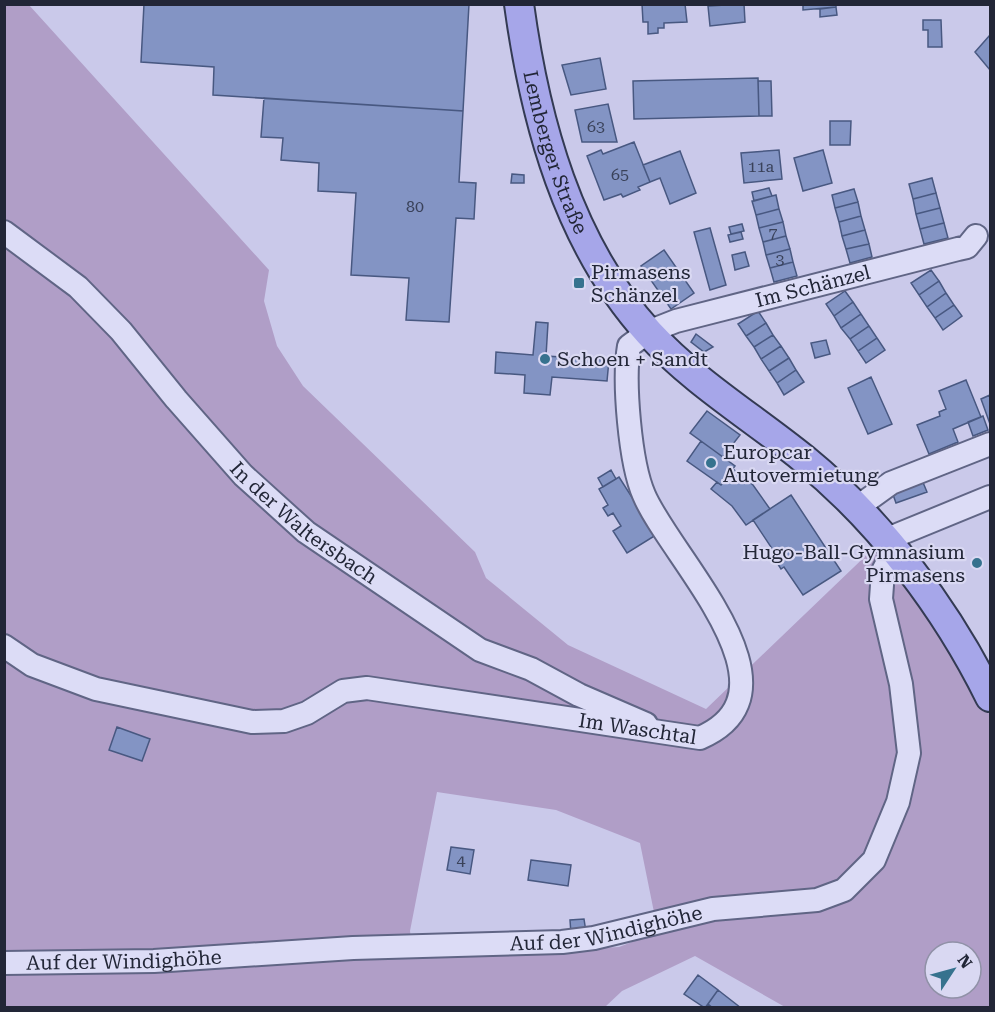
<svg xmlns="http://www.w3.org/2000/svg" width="995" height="1012" viewBox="0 0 995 1012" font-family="'Roboto Serif',serif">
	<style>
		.green { fill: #b09ec7; fill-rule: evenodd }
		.building { fill: #8394c4; stroke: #485881; stroke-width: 1.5 }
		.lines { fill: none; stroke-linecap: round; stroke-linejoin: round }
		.minor-casing { stroke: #606585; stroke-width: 26 }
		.major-casing { stroke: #333a53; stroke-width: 32 }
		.minor { stroke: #dcdcf6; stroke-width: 22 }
		.major { stroke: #a6a6e9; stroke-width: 28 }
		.poi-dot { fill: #36728e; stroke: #d9d8f2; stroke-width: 2 }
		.labels { text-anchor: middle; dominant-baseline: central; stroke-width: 4.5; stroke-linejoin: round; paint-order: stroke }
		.number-label { font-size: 16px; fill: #3a425a }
		.street-label { font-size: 20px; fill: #222637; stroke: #d9d8f2 }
		.poi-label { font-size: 20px; fill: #222637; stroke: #d9d8f2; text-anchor: start }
	</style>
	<rect width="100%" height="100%" fill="#cac9ea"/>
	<path class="green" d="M5 5H29L269 270 264 301 277 346 303 386 475 552 486 578 568 645 706 709 878 544 982 692 990 717V1007H785L695 956 622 991 605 1007 5 1008ZM437 792 556 810 640 843 658 932 619 947 414 958 410 931ZM935 952H971V988H935Z"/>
	<path class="building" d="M144 4H469L463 111 213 95 214 67 141 62Z
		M642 4H685L687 22 664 23V28H658V33L648 34V22H643Z
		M744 4 745 22 710 26 708 6Z
		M803 4H836V7L803 10Z
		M836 7 837 15 820 17V9Z
		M923 20H941L942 47H928V30H923Z
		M990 35V70L975 52Z
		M600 58 606 89 571 95 562 65Z
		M758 78 759 116 634 119 633 81Z
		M758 81H771L772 116H759Z
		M264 98 463 111 459 182 476 183 474 219 456 218 449 322 406 320 409 278 351 275 356 193 318 191 319 163 281 160 283 138 261 137Z
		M608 104 617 142H582L575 110Z
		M830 121H851L850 145H830Z
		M634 142 650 182 638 187 640 190 623 197 621 194 604 200 587 156 601 150 603 154Z
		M779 150 782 179 744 183 741 153Z
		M823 150 832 183 803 191 794 158Z
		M680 151 696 193 670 204 660 178 650 182 643 165Z
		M512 174 524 175V183H511Z
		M932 178 936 193 913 199 909 184Z
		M769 188 772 196 754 201 752 192Z
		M854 189 858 202 835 208 832 195Z
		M936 193 940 208 916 214 913 199Z
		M776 195 779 209 756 215 752 201Z
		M858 202 861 216 839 222 835 208Z
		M940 208 944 223 920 229 916 214Z
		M779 209 783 222 759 228 756 215Z
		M861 216 865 230 842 236 839 222Z
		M783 222 786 236 763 242 759 228Z
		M944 223 948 238 924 244 920 229Z
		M742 224 744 231 731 234 729 227Z
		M710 228 726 285 710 290 694 232Z
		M865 230 869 244 846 249 842 236Z
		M741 232 743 239 730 242 728 235Z
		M786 236 790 249 766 255 763 242Z
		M869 244 872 257 850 263 846 249Z
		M790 249 793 262 770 268 766 255Z
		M664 250 694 293 671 309 641 266Z
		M745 252 749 266 735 270 732 255Z
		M793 262 797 276 774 282 770 268Z
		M931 270 939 281 919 295 911 283Z
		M939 281 946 293 927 307 919 295Z
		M845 291 853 302 834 316 826 304Z
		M946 293 954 305 935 318 927 307Z
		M853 302 861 314 841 328 834 316Z
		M954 305 962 316 943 330 935 318Z
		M758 311 766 323 746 336 738 324Z
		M861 314 869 326 850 339 841 328Z
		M536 322 548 323 546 356 609 360 607 381 552 377 550 395 524 393 525 375 495 373 496 352 533 355Z
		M766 323 773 335 754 347 746 336Z
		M869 326 877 338 858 351 850 339Z
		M696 334 713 347 704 352 691 342Z
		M773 335 781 346 761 359 754 347Z
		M877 338 885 350 866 363 858 351Z
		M826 340 830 354 815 358 811 343Z
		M781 346 789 358 769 371 761 359Z
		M789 358 796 370 777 383 769 371Z
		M796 370 804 382 784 395 777 383Z
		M871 377 892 424 868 434 848 388Z
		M966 380 981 417 953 429 958 442 929 454 917 425 940 416 939 412 946 409 939 391Z
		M990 395V424L981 399Z
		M707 411 740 435 723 457 690 433Z
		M983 416 988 430 973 436 968 422Z
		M701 441 735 466 721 485 687 461Z
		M733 469 753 485 770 509 746 525 732 506 711 489 717 482 721 485Z
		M611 470 616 479 603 487 598 478Z
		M619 477 656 535 627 553 613 531 621 526 613 513 608 516 603 508 608 505 599 489Z
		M922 480 927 492 896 503 891 489Z
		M791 495 841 571 803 595 784 567 781 569 770 552 773 550 753 520Z
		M117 727 150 739 142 761 109 750Z
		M451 847 474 850 470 874 447 870Z
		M531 860 571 865 568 886 528 880Z
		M584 919 586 932 571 934 570 920Z
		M698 975 718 990 705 1008 684 994Z
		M718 990 741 1008H713L708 1004Z"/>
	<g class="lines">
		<defs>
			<g id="minor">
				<path id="s1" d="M4 232 78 287 121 331 176 399 243 475 306 532 480 650 531 669 579 695 646 724"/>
				<path d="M855 509 891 483 990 444"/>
				<path d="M885 540 990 497"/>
				<path id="s2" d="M4 646 32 665 96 689 252 722 284 721 307 713 343 691 367 688 700 738C809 691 670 557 644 495 630 463 623 381 629 346L648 332 676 321 958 249 967 247 976 236"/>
				<path id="s3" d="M4 963 154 961 353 948 562 942 594 938 713 909 817 900 844 890 874 860 898 802 909 753 901 684 881 599 883 571 894 550"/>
			</g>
			<g id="major">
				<path id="s4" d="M519 4C535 121 568 244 649 333 694 382 752 417 804 459 881 522 946 608 990 697"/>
			</g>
		</defs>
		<use href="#minor" class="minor-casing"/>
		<use href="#major" class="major-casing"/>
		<use href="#minor" class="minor"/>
		<use href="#major" class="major"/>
	</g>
	<g class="poi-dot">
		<rect x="573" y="277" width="12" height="12" rx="3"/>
		<circle cx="545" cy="359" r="6"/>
		<circle cx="711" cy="463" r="6"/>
		<circle cx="977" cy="563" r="6"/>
	</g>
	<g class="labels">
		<g class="number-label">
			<text x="596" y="126">63</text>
			<text x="761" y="166">11a</text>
			<text x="620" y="174">65</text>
			<text x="415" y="206">80</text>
			<text x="773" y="232">7</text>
			<text x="780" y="259">3</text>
			<text x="461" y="860">4</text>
		</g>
		<g class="street-label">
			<text stroke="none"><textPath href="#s4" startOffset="153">Lemberger Straße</textPath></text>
			<text stroke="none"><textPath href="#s2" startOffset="1354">Im Schänzel</textPath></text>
			<text stroke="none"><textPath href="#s1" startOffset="420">In der Waltersbach</textPath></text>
			<text stroke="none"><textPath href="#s2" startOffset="658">Im Waschtal</textPath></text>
			<text stroke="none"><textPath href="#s3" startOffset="604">Auf der Windighöhe</textPath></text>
			<text stroke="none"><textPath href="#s3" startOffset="120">Auf der Windighöhe</textPath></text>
		</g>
		<g class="poi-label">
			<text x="591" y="272">Pirmasens<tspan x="591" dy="23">Schänzel</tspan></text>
			<text x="557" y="359">Schoen + Sandt</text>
			<text x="723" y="452">Europcar<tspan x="723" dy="23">Autovermietung</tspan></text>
			<text x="965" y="552" text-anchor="end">Hugo-Ball-Gymnasium<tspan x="965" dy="23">Pirmasens</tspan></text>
		</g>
	</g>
	<rect width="995" height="1012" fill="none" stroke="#222637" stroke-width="12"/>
	<g transform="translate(953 970) rotate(54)"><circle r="28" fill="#d9d8f2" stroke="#9091a7" stroke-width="1.5"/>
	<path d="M0-4.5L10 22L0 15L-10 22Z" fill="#36728e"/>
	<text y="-9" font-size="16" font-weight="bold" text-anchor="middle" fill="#222637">N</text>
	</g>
</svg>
